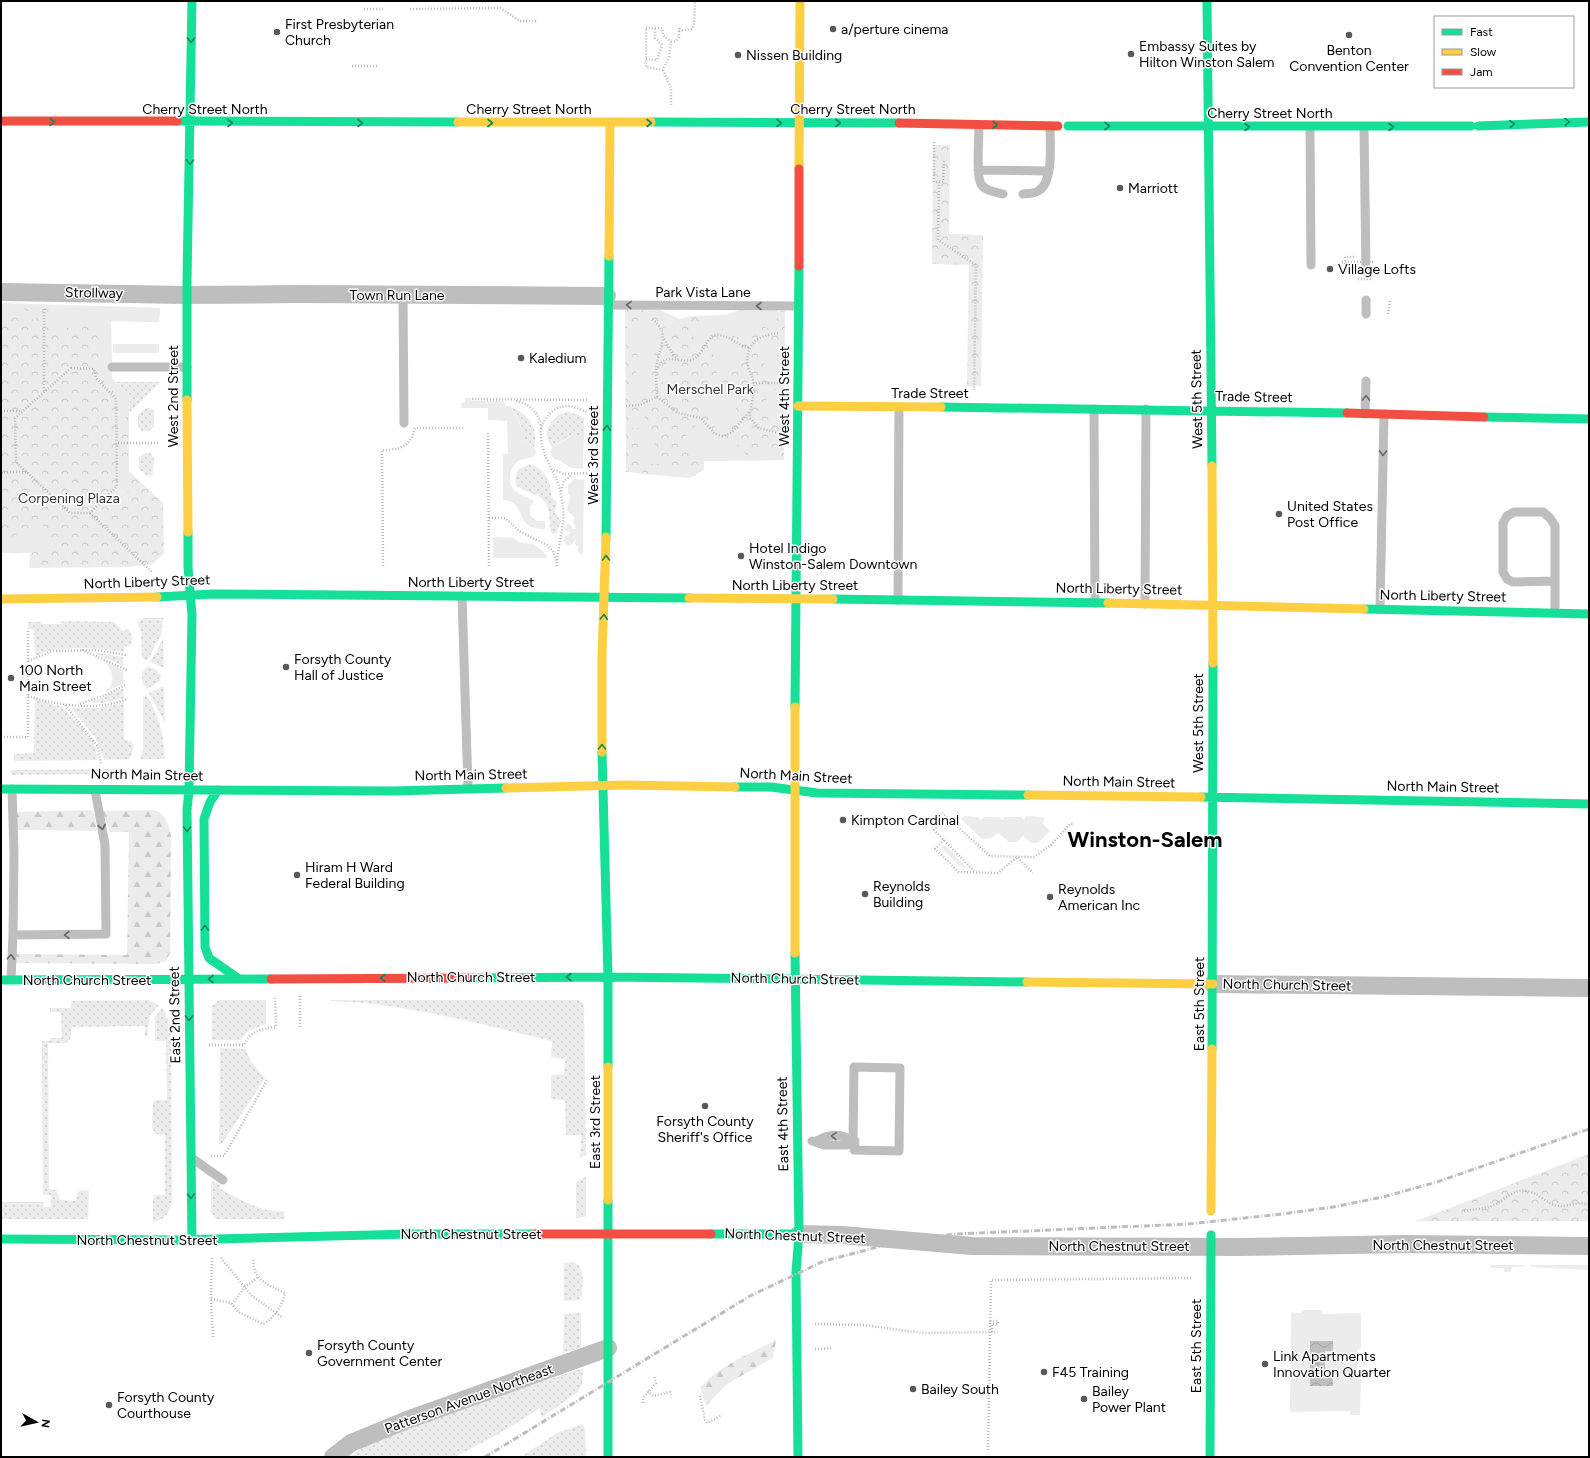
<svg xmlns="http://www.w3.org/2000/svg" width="1590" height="1458" viewBox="0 0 1590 1458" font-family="Figtree,sans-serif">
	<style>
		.grass { fill: url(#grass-dots) }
		.forest { fill: url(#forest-firs) }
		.park { fill: url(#park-crowns) }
		.garden { fill: #ececec }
		.water { fill: url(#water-waves) }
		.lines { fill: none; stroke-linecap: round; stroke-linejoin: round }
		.path { stroke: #b9b9b9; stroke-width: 2.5; stroke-dasharray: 1 2; stroke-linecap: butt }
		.lane { stroke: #bebebe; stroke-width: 9 }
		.street { stroke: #bebebe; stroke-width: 18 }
		.fast { stroke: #16e098; stroke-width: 9 }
		.slow { stroke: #ffcf43; stroke-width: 9 }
		.jam { stroke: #f24e42; stroke-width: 9 }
		.rail { stroke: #bebebe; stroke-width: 3; stroke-dasharray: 6 2 1 2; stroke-linecap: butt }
		.path-bridge { stroke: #b9b9b9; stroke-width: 2.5; stroke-dasharray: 1 2; stroke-linecap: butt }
		.oneway { stroke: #0d865b }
		.oneway2 { stroke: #686868 }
		.poi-dot { fill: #595959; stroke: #fff; stroke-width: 1.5 }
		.labels { text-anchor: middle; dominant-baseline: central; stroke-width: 3; stroke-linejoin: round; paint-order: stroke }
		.poi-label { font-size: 14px; fill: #000; stroke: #fff; text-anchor: start }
		.street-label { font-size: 14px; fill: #000; stroke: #fff }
		.park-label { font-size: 14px; fill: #333; stroke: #fff }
		.town-label { font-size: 22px; font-weight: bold; fill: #000; stroke: #fff }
	</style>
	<defs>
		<pattern id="grass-dots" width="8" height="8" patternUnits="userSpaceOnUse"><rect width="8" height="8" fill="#ececec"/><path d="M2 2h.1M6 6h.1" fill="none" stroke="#c9c9c9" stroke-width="1.8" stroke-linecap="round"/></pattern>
		<pattern id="forest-firs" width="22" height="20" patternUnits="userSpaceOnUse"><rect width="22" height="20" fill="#ececec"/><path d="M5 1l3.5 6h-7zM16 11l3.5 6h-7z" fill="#c9c9c9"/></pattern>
		<pattern id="park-crowns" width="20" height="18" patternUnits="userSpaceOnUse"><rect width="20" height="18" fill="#ececec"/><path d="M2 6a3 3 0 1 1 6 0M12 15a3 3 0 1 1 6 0" fill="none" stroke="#c9c9c9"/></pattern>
		<pattern id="water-waves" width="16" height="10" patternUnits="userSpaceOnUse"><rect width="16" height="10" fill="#bfbfbf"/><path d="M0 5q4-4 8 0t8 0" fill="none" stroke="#a2a2a2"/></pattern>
	</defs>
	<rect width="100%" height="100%" fill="#fff"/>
	<path class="grass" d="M116 382H160L130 412 129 394Z
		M511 407C529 414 539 428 534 448L527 441 523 440 521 425Z
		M145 408H150L154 410V426L149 431H142L138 426V415Z
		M569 412 584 417V435L570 436 552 447C539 433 552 414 569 412Z
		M145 453H150L154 458 153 473 151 476 146 475 139 469V457Z
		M530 464C543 467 553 483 551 497L557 502 555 513 561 521 556 534H552C547 526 554 512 542 499 532 489 505 492 519 469Z
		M143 618H163L161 635 147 661 142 658 141 631 137 622Z
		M62 621 114 622 123 631 129 629 132 637 131 645 124 647V652C93 648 64 644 35 656L34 629H28V622H41V624H62Z
		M163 639 164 668 150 662Z
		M92 652 123 657 124 666Z
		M148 666 157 670 161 675 160 681 147 689 142 682V672Z
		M164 686 165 723 149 693Z
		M123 688 124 698 101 703 92 702Z
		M146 695C159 715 164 735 165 759H140L143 749V697Z
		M35 699 63 707 91 739 96 749 98 760 14 761V754L34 753Z
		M124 702V739L132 742 134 746 130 759 104 760 95 737 71 708H99Z
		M121 769 113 773 105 774 11 775V770Z
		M148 1000 159 1005 150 1015 147 1037 145 1036V1026L72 1027 70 1040 64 1043H48L49 1189 56 1190 60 1200 76 1201 77 1193 81 1190 89 1191 88 1219H1V1202H43L44 1207H51V1195H43L42 1041H50V1038H62L61 1012H50V1008H71V1001Z
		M219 1000H266V1024L248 1031 241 1040H212V1006Z
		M331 1000H580L584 1005 586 1155 580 1158 581 1135H566L565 1100 551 1099V1075H564L565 1059 551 1057 552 1041C479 1024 405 1003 330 1001Z
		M162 1008 168 1018 171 1033 172 1201C170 1212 165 1220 153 1222V1200L155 1195H165V1135L155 1134 152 1127 153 1103 155 1100H167L166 1041H155V1017Z
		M220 1048 246 1049 251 1062 265 1078 221 1145 219 1144Z
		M586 1176V1217L576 1218V1182Z
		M211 1181 221 1185 219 1188C239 1199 261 1213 284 1211L285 1219H216L211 1212Z
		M573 1262C587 1267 582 1287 581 1300L564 1301V1263Z
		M581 1313V1348L563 1353 564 1314Z
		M583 1368 582 1384 578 1392 541 1418 540 1408 502 1432 455 1457H350L362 1448 409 1426Z
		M583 1424 585 1429 586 1457H521L557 1433Z"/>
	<path class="forest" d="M93 810 97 831 17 830V812Z
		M154 810C166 814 168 823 171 835L170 953 166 961 156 964 15 963 16 954 127 955 129 832H110L102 811Z
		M776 1340 773 1358 727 1384 706 1406 700 1387C721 1365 750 1353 776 1340Z"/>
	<path class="park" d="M933 145H950L949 234 983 235 981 386H967L969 265 932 264Z
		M1 303 160 308 159 322 111 321 112 379 129 394V471L163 503 164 553 153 564 126 567 29 568 30 553H1Z
		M625 309 659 310 679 319 691 316 726 315 739 310 785 311 784 460 704 461V469L696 475 689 478 626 472Z
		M1589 1154V1221H1416Z"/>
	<path class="garden" d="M2 303 19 304V307H24V311H36V322L33 321 32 317 3 316 1 327Z
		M50 305 160 308 159 322 111 321 112 379 129 394 130 412 120 423 119 397 102 379C102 354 105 316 67 328 61 330 56 335 50 337Z
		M644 310H659L679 319 669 335 659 318Z
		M743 310H777V324L769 329 760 325 755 326C751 329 751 333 747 336 739 343 728 330 720 328L706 333 700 341 692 336 703 322 704 317 726 315Z
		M639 320C652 322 663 338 657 351 654 357 649 360 648 368 647 379 654 387 644 398L633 399 629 392C632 378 641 368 637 352 634 341 618 336 631 322Z
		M771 339 777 340 780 343 776 360 780 373 778 377 772 379 767 375 765 365 758 356C758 348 763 341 771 339Z
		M717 340C726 340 736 348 740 355 740 369 718 368 722 394L732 395 737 404 735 411 730 415 731 427 724 431 715 428C713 424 713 420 711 415 707 405 697 407 688 407L700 395 703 388 711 387 720 366 716 358 708 348Z
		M113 344H159V353H113Z
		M669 362 680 365 670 372 669 385 664 390 662 377 664 365Z
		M773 390H778L777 404 781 417 778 420 767 416C760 408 767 396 773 390Z
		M465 398H471V401H504L505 405 511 407 523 430 524 435 523 440 527 441 536 451 535 456C529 459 522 458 517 462 513 466 510 471 510 476 508 492 523 495 534 501L530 507V515L537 521H545V529C512 530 529 502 503 500V454H508L507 421 488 420V408H461V403L465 402Z
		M644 408 645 422C651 427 650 432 657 437 644 471 685 466 704 466V469C689 481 678 477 661 475L659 473V464H640V428H629L632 414Z
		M697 426C705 428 709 436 717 439 724 441 730 436 736 437L738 448 747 455 769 448 777 449V460L703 461 701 454 689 448 685 439 689 429Z
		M574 435H584L583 468C569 470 570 466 560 461 558 460 556 460 554 459L550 453 552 447Z
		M120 462 129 471V490L110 508 102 507 120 487Z
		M574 479 584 480 583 555 577 552 578 547 575 544 576 538 573 543 570 546 566 545 564 541 565 536 570 534V532L565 530 566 525 570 524 573 529H576L573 522 575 518 567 510 570 497 568 494V485Z
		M40 524C52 530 53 542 44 552L1 553V539L9 538Z
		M493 537 513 538 519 542 533 544 542 550 548 558H493Z
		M102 660 123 670 124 684 105 692C117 682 113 669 102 660Z
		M964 816 977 817 981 820 984 817H999L1002 820 1005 817H1021L1024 820 1026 816 1042 817 1045 819 1042 823 1050 831 1038 843H1031L1023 836 1017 842H1009L998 833 992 838 982 839 961 819Z
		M945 845 966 867 959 866 941 847Z
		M1491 1265H1525V1266L1512 1267 1511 1272H1504V1268H1490Z
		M1531 1265H1589V1270L1531 1267Z
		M1302 1310H1322L1323 1314 1361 1313V1349L1357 1350V1377H1361L1360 1415H1350V1411L1290 1412 1291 1312 1301 1313Z"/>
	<path class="water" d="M1310 1341H1333V1351H1325V1376H1333V1386H1310Z"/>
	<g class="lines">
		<path class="path" d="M364 9H384
			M410 9 500 8 520 21H537
			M646 28H662L663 35 671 42 669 57 663 70 646 67Z
			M679 31 692 29 694 24 695 1
			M671 42 676 41 679 37V27
			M646 59 657 60 662 45 655 38V28
			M352 66H377
			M663 70 671 88V105
			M934 142V182H939L938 240 976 265 974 390
			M939 182H943L944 160
			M1345 270V257H1355
			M44 309V392
			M1388 314 1390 301
			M664 339 674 356 678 359
			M71 368 94 369 96 378 116 399 117 486 90 513H70L16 462 15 418Z
			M658 368C665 352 678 363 691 360 702 357 705 341 714 335 726 333 737 345 749 348
			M753 383H779
			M657 397 678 413 701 418 714 433 719 435 724 436 732 432 750 411
			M472 399 588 400
			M516 401C531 404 540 414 541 429
			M626 406 640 405 657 397C657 386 655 374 657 363 660 344 671 334 651 318
			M1 411H22
			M488 433 489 566
			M779 433 759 428 750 418C750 407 755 396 754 385 753 378 750 373 748 367 744 343 759 335 780 333
			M118 443H158
			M551 469 564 474 588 473
			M1 472H26
			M561 491 564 481 572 475
			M90 513 153 573
			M489 518H505L519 531 547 545 553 551 556 561
			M383 566 382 450C399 450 411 447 415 428H464
			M557 566C557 546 565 527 563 508 562 498 560 487 556 478 546 458 529 429 553 411 564 402 577 407 588 413
			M82 650 127 670
			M28 661 53 651 95 650 127 655
			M28 696C59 706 97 711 127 699
			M80 704 108 694 127 684
			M65 705 98 747 101 764
			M1 737H28V631
			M942 813 990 856 1034 857 1051 845 1070 824H1074
			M947 817 934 830 975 872
			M944 840 935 849 959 872 998 873 1017 857 1033 873
			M300 996V1029
			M209 1045H244C250 1031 261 1029 276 1027L275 996
			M211 1156H224L267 1080
			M1464 1211C1473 1209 1483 1209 1492 1206 1505 1201 1512 1188 1528 1191 1540 1194 1548 1205 1559 1206 1569 1207 1579 1200 1589 1205
			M212 1258 211 1299 213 1339
			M221 1258 252 1296 282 1317
			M211 1299 231 1303 238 1312 263 1324C275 1318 282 1305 285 1293 267 1284 253 1281 253 1258
			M232 1304 245 1287 258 1277
			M990 1321H998V1324H992V1332
			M815 1349 832 1348
			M648 1391 653 1396 670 1392 671 1395
			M700 1396 705 1420 707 1423 722 1415
			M643 1403V1398L656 1383 654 1376
			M988 1450 991 1280 1193 1278"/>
		<path class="lane" d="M979 125C979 136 976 176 981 184 985 191 995 192 1003 194
			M1310 127 1311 265
			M1364 127 1366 272
			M978 170 1049 171
			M1023 194C1027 193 1034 194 1038 191 1054 183 1050 143 1050 126
			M403 295 404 423
			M1366 300V314
			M608 305 798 306
			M112 367H187
			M1094 409 1095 603
			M1365 414 1366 381
			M462 596 468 788
			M898 600 899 407
			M1145 604 1146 409
			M1380 609 1384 414
			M1555 613V526L1550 518 1543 512H1514L1507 516 1503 523V572L1507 579 1513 582 1555 581
			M12 789 14 853 13 935 106 934 105 845 95 790
			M11 980 13 935
			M812 1141 824 1145H846L853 1141
			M816 1141C824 1136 836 1133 845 1137 849 1138 851 1140 855 1141L854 1150 899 1151 900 1068 854 1067 853 1141
			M193 1159 223 1180"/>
		<path class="street" d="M1 292 187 295 299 294 607 296
			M1213 984 1589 988
			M799 1234 842 1235 972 1246 1240 1247 1405 1244 1589 1246
			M333 1457 351 1443 407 1420 608 1348"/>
		<path class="fast" d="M1207 1 1212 466
			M177 121 458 122
			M651 122 899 123
			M1068 126H1471
			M1478 126 1589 122
			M187 400V280L192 1
			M941 407 1347 413
			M1484 417 1589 419
			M188 532V567L192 615 189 790
			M606 537 609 256
			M157 597 213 594 689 598
			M833 599 1108 603
			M1364 609 1589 614
			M795 707 799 266
			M602 752 608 977V1067
			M735 787H771L817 793 1028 795
			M1 789 393 791 506 788
			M189 790 187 810 192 1240
			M218 790 210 802 204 819 205 947 209 958 239 979
			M1201 797 1589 804
			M795 953 799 1234 796 1272 798 1457
			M472 978 608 977 1027 982
			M1 980 271 979
			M1212 1049 1213 663
			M608 1200V1457
			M711 1234H799
			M1 1239 175 1240 410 1234H535
			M1210 1457 1211 1235"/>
		<path class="slow" d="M458 122H651
			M799 169 800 1
			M609 256 610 123
			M187 400 188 532
			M798 406 941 407
			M1212 466 1213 663
			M689 598 833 599
			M1 599 157 597
			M1108 603 1364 609
			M795 707V953
			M602 752V656L606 537
			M506 788 624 785 735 787
			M1028 795 1201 797
			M1027 982 1213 984
			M608 1067V1200
			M1211 1211 1212 1049"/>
		<path class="jam" d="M1 121H177
			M899 123 1058 126
			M799 266V169
			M1347 413 1484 417
			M271 979 472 978
			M535 1234H711"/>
		<path class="rail" d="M485 1457 750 1296 824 1261 901 1241 957 1234 1188 1224 1282 1214 1333 1207 1383 1197 1437 1182 1589 1129"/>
		<path class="path-bridge" d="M1342 262H1374
			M1358 279H1373
			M815 1324 864 1325 922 1333 998 1332"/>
	</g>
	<defs><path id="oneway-chevron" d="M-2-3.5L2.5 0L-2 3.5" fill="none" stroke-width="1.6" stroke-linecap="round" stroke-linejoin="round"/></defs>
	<g class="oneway">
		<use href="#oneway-chevron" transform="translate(191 40) rotate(90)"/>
		<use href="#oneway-chevron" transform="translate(52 122) rotate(1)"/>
		<use href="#oneway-chevron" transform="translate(1567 122) rotate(-1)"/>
		<use href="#oneway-chevron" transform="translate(230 123)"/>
		<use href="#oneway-chevron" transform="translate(360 123)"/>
		<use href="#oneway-chevron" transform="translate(490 123)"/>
		<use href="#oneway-chevron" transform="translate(649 123)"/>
		<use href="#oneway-chevron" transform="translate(779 123)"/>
		<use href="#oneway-chevron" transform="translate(838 123)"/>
		<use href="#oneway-chevron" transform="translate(1512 124) rotate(-2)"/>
		<use href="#oneway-chevron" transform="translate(995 125) rotate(2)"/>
		<use href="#oneway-chevron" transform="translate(1107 126)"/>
		<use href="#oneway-chevron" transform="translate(1247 127)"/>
		<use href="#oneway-chevron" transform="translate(1391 127)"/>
		<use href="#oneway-chevron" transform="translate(190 162) rotate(91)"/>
		<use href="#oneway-chevron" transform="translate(607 428) rotate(-90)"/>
		<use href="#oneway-chevron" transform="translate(606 558) rotate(-90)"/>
		<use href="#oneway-chevron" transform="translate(604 617) rotate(-87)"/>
		<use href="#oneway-chevron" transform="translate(602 747) rotate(-90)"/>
		<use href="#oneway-chevron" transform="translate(187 829) rotate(90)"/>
		<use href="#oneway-chevron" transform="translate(205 928) rotate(-90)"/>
		<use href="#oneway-chevron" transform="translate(569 977) rotate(180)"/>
		<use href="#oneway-chevron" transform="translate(383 978) rotate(180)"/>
		<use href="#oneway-chevron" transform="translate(211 979) rotate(180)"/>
		<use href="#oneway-chevron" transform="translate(189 1018) rotate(89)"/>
		<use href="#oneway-chevron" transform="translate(191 1196) rotate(89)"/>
	</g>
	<g class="oneway2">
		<use href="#oneway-chevron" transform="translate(629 305) rotate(-179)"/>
		<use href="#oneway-chevron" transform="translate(759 306) rotate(-180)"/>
		<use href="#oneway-chevron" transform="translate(1366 398) rotate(-89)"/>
		<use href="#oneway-chevron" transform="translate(1383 453) rotate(91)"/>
		<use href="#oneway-chevron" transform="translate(102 827) rotate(80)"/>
		<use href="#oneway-chevron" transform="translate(67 935) rotate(179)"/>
		<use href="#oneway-chevron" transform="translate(11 957) rotate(-87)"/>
		<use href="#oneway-chevron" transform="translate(834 1136) rotate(-178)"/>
	</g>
	<g class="poi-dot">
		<circle cx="833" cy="29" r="4"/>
		<circle cx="277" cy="32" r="4"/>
		<circle cx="1349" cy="35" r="4"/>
		<circle cx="1131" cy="54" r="4"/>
		<circle cx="738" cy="55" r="4"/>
		<circle cx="1120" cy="188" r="4"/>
		<circle cx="1330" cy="269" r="4"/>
		<circle cx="521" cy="358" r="4"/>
		<circle cx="1279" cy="514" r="4"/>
		<circle cx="741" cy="556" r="4"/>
		<circle cx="286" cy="667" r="4"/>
		<circle cx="11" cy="678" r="4"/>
		<circle cx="843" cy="820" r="4"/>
		<circle cx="297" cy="875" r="4"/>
		<circle cx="865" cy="894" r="4"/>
		<circle cx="1050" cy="897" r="4"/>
		<circle cx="705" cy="1106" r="4"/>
		<circle cx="309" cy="1353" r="4"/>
		<circle cx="1265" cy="1364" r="4"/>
		<circle cx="1044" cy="1372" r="4"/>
		<circle cx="913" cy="1389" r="4"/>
		<circle cx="1084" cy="1399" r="4"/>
		<circle cx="109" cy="1405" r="4"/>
	</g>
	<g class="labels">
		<g class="poi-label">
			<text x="285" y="24">First Presbyterian<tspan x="285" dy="16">Church</tspan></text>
			<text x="841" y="29">a/perture cinema</text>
			<text x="1139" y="46">Embassy Suites by<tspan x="1139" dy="16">Hilton Winston Salem</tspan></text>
			<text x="1349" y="50" text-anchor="middle">Benton<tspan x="1349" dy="16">Convention Center</tspan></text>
			<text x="746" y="55">Nissen Building</text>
			<text x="1128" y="188">Marriott</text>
			<text x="1338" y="269">Village Lofts</text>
			<text x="529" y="358">Kaledium</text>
			<text x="1287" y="506">United States<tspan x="1287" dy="16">Post Office</tspan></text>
			<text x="749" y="548">Hotel Indigo<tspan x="749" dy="16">Winston-Salem Downtown</tspan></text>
			<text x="294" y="659">Forsyth County<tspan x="294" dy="16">Hall of Justice</tspan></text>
			<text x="19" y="670">100 North<tspan x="19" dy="16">Main Street</tspan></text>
			<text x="851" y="820">Kimpton Cardinal</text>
			<text x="305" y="867">Hiram H Ward<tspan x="305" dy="16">Federal Building</tspan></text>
			<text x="873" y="886">Reynolds<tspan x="873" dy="16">Building</tspan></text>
			<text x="1058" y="889">Reynolds<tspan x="1058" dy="16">American Inc</tspan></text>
			<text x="705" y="1121" text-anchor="middle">Forsyth County<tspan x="705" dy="16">Sheriff's Office</tspan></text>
			<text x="317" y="1345">Forsyth County<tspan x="317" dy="16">Government Center</tspan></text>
			<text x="1273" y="1356">Link Apartments<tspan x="1273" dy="16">Innovation Quarter</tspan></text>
			<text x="1052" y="1372">F45 Training</text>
			<text x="921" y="1389">Bailey South</text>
			<text x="1092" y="1391">Bailey<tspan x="1092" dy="16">Power Plant</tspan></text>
			<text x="117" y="1397">Forsyth County<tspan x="117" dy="16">Courthouse</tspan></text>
		</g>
		<g class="street-label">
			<text x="205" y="109">Cherry Street North</text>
			<text x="529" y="109">Cherry Street North</text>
			<text x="853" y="109">Cherry Street North</text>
			<text x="1270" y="113">Cherry Street North</text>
			<text x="703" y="292">Park Vista Lane</text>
			<text transform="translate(94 293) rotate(1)">Strollway</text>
			<text x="397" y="295">Town Run Lane</text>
			<text x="930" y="393">Trade Street</text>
			<text transform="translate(173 396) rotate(-90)">West 2nd Street</text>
			<text transform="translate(784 396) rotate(-90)">West 4th Street</text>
			<text transform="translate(1254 397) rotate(1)">Trade Street</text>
			<text transform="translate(1197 399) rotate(-91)">West 5th Street</text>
			<text transform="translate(593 455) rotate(-90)">West 3rd Street</text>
			<text transform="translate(147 582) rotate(-2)">North Liberty Street</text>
			<text x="471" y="582">North Liberty Street</text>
			<text x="795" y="585">North Liberty Street</text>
			<text transform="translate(1119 589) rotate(1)">North Liberty Street</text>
			<text transform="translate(1443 596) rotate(1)">North Liberty Street</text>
			<text transform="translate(1198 723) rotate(-90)">West 5th Street</text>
			<text transform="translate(147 775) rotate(1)">North Main Street</text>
			<text transform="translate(471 775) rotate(-1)">North Main Street</text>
			<text transform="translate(796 776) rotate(3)">North Main Street</text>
			<text transform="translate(1119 782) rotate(1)">North Main Street</text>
			<text transform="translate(1443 787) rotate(1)">North Main Street</text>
			<text x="471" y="977">North Church Street</text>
			<text transform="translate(795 979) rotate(1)">North Church Street</text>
			<text x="87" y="980">North Church Street</text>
			<text transform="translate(1287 985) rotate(1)">North Church Street</text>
			<text transform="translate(1199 1004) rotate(-90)">East 5th Street</text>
			<text transform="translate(175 1015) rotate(-91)">East 2nd Street</text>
			<text transform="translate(595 1122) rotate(-90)">East 3rd Street</text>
			<text transform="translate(783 1124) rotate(-91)">East 4th Street</text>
			<text x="471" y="1234">North Chestnut Street</text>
			<text transform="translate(795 1236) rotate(2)">North Chestnut Street</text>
			<text x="147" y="1240">North Chestnut Street</text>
			<text x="1443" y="1245">North Chestnut Street</text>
			<text x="1119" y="1246">North Chestnut Street</text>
			<text transform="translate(1196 1346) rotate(-90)">East 5th Street</text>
			<text transform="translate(469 1399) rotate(-20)">Patterson Avenue Northeast</text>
		</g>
		<g class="park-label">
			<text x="710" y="389">Merschel Park</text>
			<text x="69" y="498">Corpening Plaza</text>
		</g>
		<g class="town-label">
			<text x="1145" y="839">Winston-Salem</text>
		</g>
	</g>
	<rect width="1590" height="1458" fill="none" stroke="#000000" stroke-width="4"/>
	<rect x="1434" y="16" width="140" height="72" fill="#ffffff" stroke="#999999"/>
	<rect x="1442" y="29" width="20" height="6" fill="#16e098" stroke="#999999"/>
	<text x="1470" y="36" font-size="12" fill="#000000">Fast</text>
	<rect x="1442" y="49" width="20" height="6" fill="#ffcf43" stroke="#999999"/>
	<text x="1470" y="56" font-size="12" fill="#000000">Slow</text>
	<rect x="1442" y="69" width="20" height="6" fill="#f24e42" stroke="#999999"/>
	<text x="1470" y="76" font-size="12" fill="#000000">Jam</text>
	<g transform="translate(36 1422) rotate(98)" stroke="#ffffff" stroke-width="3" paint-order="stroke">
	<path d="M0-3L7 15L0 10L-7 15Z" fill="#000000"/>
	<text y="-6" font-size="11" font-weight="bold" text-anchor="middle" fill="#000000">N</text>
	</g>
</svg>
